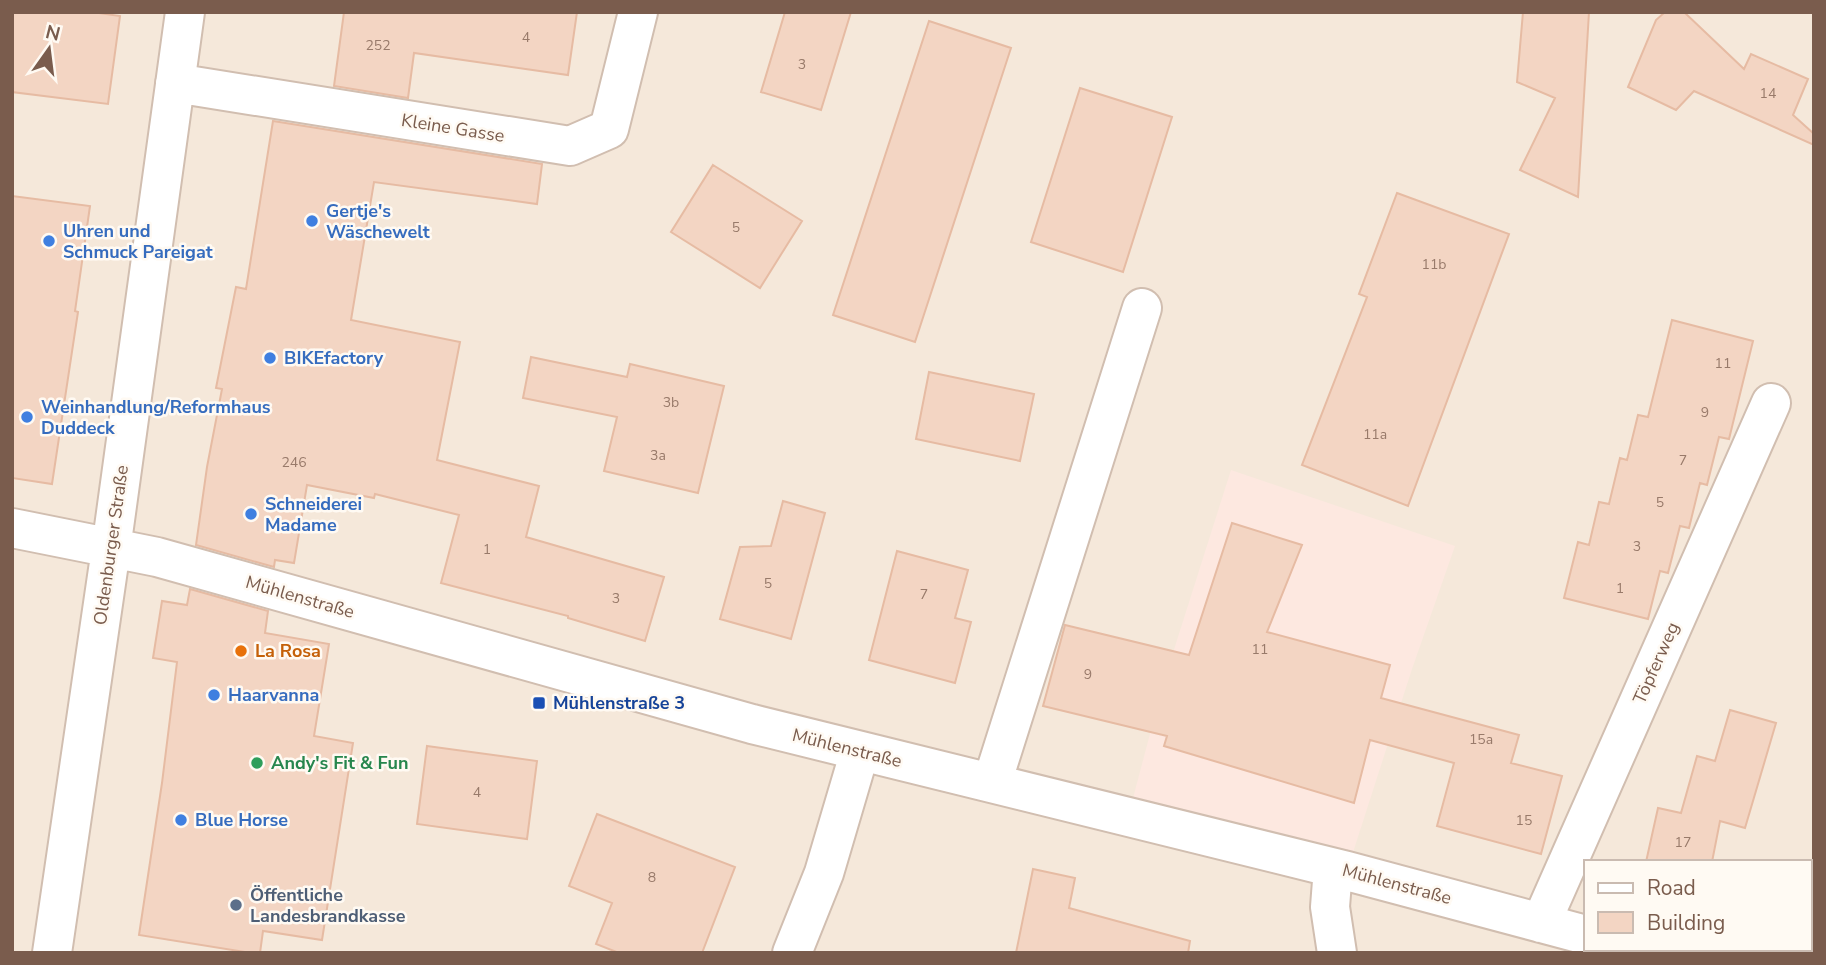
<svg xmlns="http://www.w3.org/2000/svg" width="1826" height="965" viewBox="0 0 1826 965" font-family="'Nunito Sans',sans-serif">
	<style>
		.residential { fill: #f5e8da; fill-rule: evenodd }
		.commercial { fill: #fde8e0 }
		.building { fill: #f3d5c3; stroke: #e6bba3; stroke-width: 2 }
		.lines { fill: none; stroke-linecap: round; stroke-linejoin: round }
		.minor-casing { stroke: #d1beb0; stroke-width: 42 }
		.minor { stroke: #fff; stroke-width: 38 }
		.shop-dot { fill: #3f7fe0; stroke: #fffaf3; stroke-width: 2.5 }
		.food-dot { fill: #e8710a; stroke: #fffaf3; stroke-width: 2.5 }
		.transit-dot { fill: #1a4fb4; stroke: #fffaf3; stroke-width: 2.5 }
		.leisure-dot { fill: #2e9e5b; stroke: #fffaf3; stroke-width: 2.5 }
		.service-dot { fill: #5c6f8a; stroke: #fffaf3; stroke-width: 2.5 }
		.labels { text-anchor: middle; dominant-baseline: central; stroke-width: 5; stroke-linejoin: round; paint-order: stroke }
		.number-label { font-size: 14px; fill: #987a6a }
		.street-label { font-size: 18px; fill: #7a5c4d; stroke: #fffaf3 }
		.shop-label { font-size: 18px; font-weight: bold; fill: #366cbe; stroke: #fffaf3; text-anchor: start }
		.food-label { font-size: 18px; font-weight: bold; fill: #c56008; stroke: #fffaf3; text-anchor: start }
		.transit-label { font-size: 18px; font-weight: bold; fill: #164399; stroke: #fffaf3; text-anchor: start }
		.leisure-label { font-size: 18px; font-weight: bold; fill: #27864d; stroke: #fffaf3; text-anchor: start }
		.service-label { font-size: 18px; font-weight: bold; fill: #4e5e75; stroke: #fffaf3; text-anchor: start }
	</style>
	<rect width="100%" height="100%" fill="#fdf6ec"/>
	<path class="residential" d="M12 12H1814V953H12ZM1586 862H1810V949H1586Z"/>
	<path class="commercial" d="M1231 470 1455 546 1412 669 1347 871 1128 817 1164 681Z"/>
	<path class="building" d="M12 12H92L120 16 108 104 12 92Z
		M344 12H577L568 75 414 53 408 98 334 86Z
		M785 12H851L821 110 761 92Z
		M1523 12H1589L1578 197 1520 170 1555 98 1517 82Z
		M1665 12H1684L1744 69 1751 54 1808 79 1793 115 1814 134V145L1694 91 1676 110 1628 87 1656 20Z
		M929 21 1011 48 915 342 833 315Z
		M1080 88 1172 117 1123 272 1031 242Z
		M273 121 542 164 537 204 374 182 351 320 460 342 437 460 539 486 526 537 664 577 645 641 568 618V616L441 583 459 515 375 494 374 498 307 485 294 563 275 560 274 567 196 545 207 467 222 389 216 388 236 287 246 289Z
		M713 165 802 221 760 288 671 232Z
		M1397 193 1509 234 1408 506 1302 465 1367 297 1359 294Z
		M12 196 90 206 75 311 78 312 52 484 12 478Z
		M1672 320 1753 341 1729 439 1719 437 1707 485 1700 483 1689 528 1680 526 1668 573 1660 571 1648 619 1564 598 1578 542 1589 545 1599 502 1609 504 1620 458 1627 460 1638 415 1648 417Z
		M531 357 627 377 630 364 724 386 698 493 604 471 617 417 523 398Z
		M929 372 1034 394 1020 461 916 439Z
		M783 501 825 513 791 639 720 619 740 547 771 546Z
		M1232 523 1302 545 1267 632 1390 665 1381 698 1519 735 1511 763 1562 776 1541 854 1437 826 1454 763 1370 740 1354 803 1164 746 1167 736 1043 706 1065 625 1189 655Z
		M897 551 968 570 955 618 971 622 955 683 869 660Z
		M190 589 268 611 265 633 329 644 314 736 353 743 322 940 263 931 260 953H251L139 935 162 783 177 662 153 658 162 601 187 605Z
		M1730 710 1776 723 1745 828 1720 821 1712 862H1646L1658 808 1681 813 1697 756 1715 761Z
		M427 746 537 761 527 839 417 824Z
		M597 814 735 867 702 953H619L596 944 612 903 569 886Z
		M1033 869 1075 878 1069 908 1190 941 1188 953H1016Z"/>
	<g class="lines">
		<defs>
			<path id="minor" d="M175 83 570 146 609 129 638 12
				M12 528 157 557 752 724 1347 871 1586 935
				M992 783 1142 308
				M1333 868 1330 907 1337 953
				M1541 923 1771 403
				M1642 949 1656 953
				M52 953 111 549 185 12
				M792 953 824 873 860 751"/>
		</defs>
		<use href="#minor" class="minor-casing"/>
		<use href="#minor" class="minor"/>
	</g>
	<g class="shop-dot">
		<circle cx="312" cy="221" r="7"/>
		<circle cx="49" cy="241" r="7"/>
		<circle cx="270" cy="358" r="7"/>
		<circle cx="27" cy="417" r="7"/>
		<circle cx="251" cy="514" r="7"/>
		<circle cx="214" cy="695" r="7"/>
		<circle cx="181" cy="820" r="7"/>
	</g>
	<circle class="food-dot" cx="241" cy="651" r="7"/>
	<rect class="transit-dot" x="532" y="696" width="14" height="14" rx="3.5"/>
	<circle class="leisure-dot" cx="257" cy="763" r="7"/>
	<circle class="service-dot" cx="236" cy="905" r="7"/>
	<g class="labels">
		<g class="number-label">
			<text x="526" y="37">4</text>
			<text x="378" y="45">252</text>
			<text x="802" y="64">3</text>
			<text x="1768" y="93">14</text>
			<text x="736" y="227">5</text>
			<text x="1434" y="264">11b</text>
			<text x="1723" y="363">11</text>
			<text x="671" y="402">3b</text>
			<text x="1705" y="412">9</text>
			<text x="1375" y="434">11a</text>
			<text x="658" y="455">3a</text>
			<text x="1683" y="460">7</text>
			<text x="294" y="462">246</text>
			<text x="1660" y="502">5</text>
			<text x="1637" y="546">3</text>
			<text x="487" y="549">1</text>
			<text x="768" y="583">5</text>
			<text x="1620" y="588">1</text>
			<text x="924" y="594">7</text>
			<text x="616" y="598">3</text>
			<text x="1260" y="649">11</text>
			<text x="1088" y="674">9</text>
			<text x="1481" y="739">15a</text>
			<text x="477" y="792">4</text>
			<text x="1524" y="820">15</text>
			<text x="1683" y="842">17</text>
			<text x="652" y="877">8</text>
		</g>
		<g class="street-label">
			<text transform="translate(453 128) rotate(9)">Kleine Gasse</text>
			<text transform="translate(111 545) rotate(-82)">Oldenburger Straße</text>
			<text transform="translate(300 597) rotate(16)">Mühlenstraße</text>
			<text transform="translate(1656 663) rotate(-66)">Töpferweg</text>
			<text transform="translate(847 748) rotate(14)">Mühlenstraße</text>
			<text transform="translate(1397 884) rotate(15)">Mühlenstraße</text>
		</g>
		<g class="shop-label">
			<text x="326" y="211">Gertje's<tspan x="326" dy="21">Wäschewelt</tspan></text>
			<text x="63" y="231">Uhren und<tspan x="63" dy="21">Schmuck Pareigat</tspan></text>
			<text x="284" y="358">BIKEfactory</text>
			<text x="41" y="407">Weinhandlung/Reformhaus<tspan x="41" dy="21">Duddeck</tspan></text>
			<text x="265" y="504">Schneiderei<tspan x="265" dy="21">Madame</tspan></text>
			<text x="228" y="695">Haarvanna</text>
			<text x="195" y="820">Blue Horse</text>
		</g>
		<g class="food-label">
			<text x="255" y="651">La Rosa</text>
		</g>
		<g class="transit-label">
			<text x="553" y="703">Mühlenstraße 3</text>
		</g>
		<g class="leisure-label">
			<text x="271" y="763">Andy's Fit &amp; Fun</text>
		</g>
		<g class="service-label">
			<text x="250" y="895">Öffentliche<tspan x="250" dy="21">Landesbrandkasse</tspan></text>
		</g>
	</g>
	<rect width="1826" height="965" fill="none" stroke="#7a5c4d" stroke-width="28"/>
	<rect x="1584" y="860" width="228" height="91" fill="#fffaf3" stroke="#cabbb1" stroke-width="2"/>
	<rect x="1598" y="883" width="35" height="10" fill="#ffffff" stroke="#cabbb1" stroke-width="2"/>
	<text x="1647" y="895" font-size="21" fill="#7a5c4d">Road</text>
	<rect x="1598" y="912" width="35" height="21" fill="#f3d5c3" stroke="#cabbb1" stroke-width="2"/>
	<text x="1647" y="930" font-size="21" fill="#7a5c4d">Building</text>
	<g transform="translate(49 49) rotate(14)" stroke="#fffaf3" stroke-width="5" paint-order="stroke">
	<path d="M0-5L12 26L0 18L-12 26Z" fill="#7a5c4d"/>
	<text y="-10" font-size="19" font-weight="bold" text-anchor="middle" fill="#7a5c4d">N</text>
	</g>
</svg>
